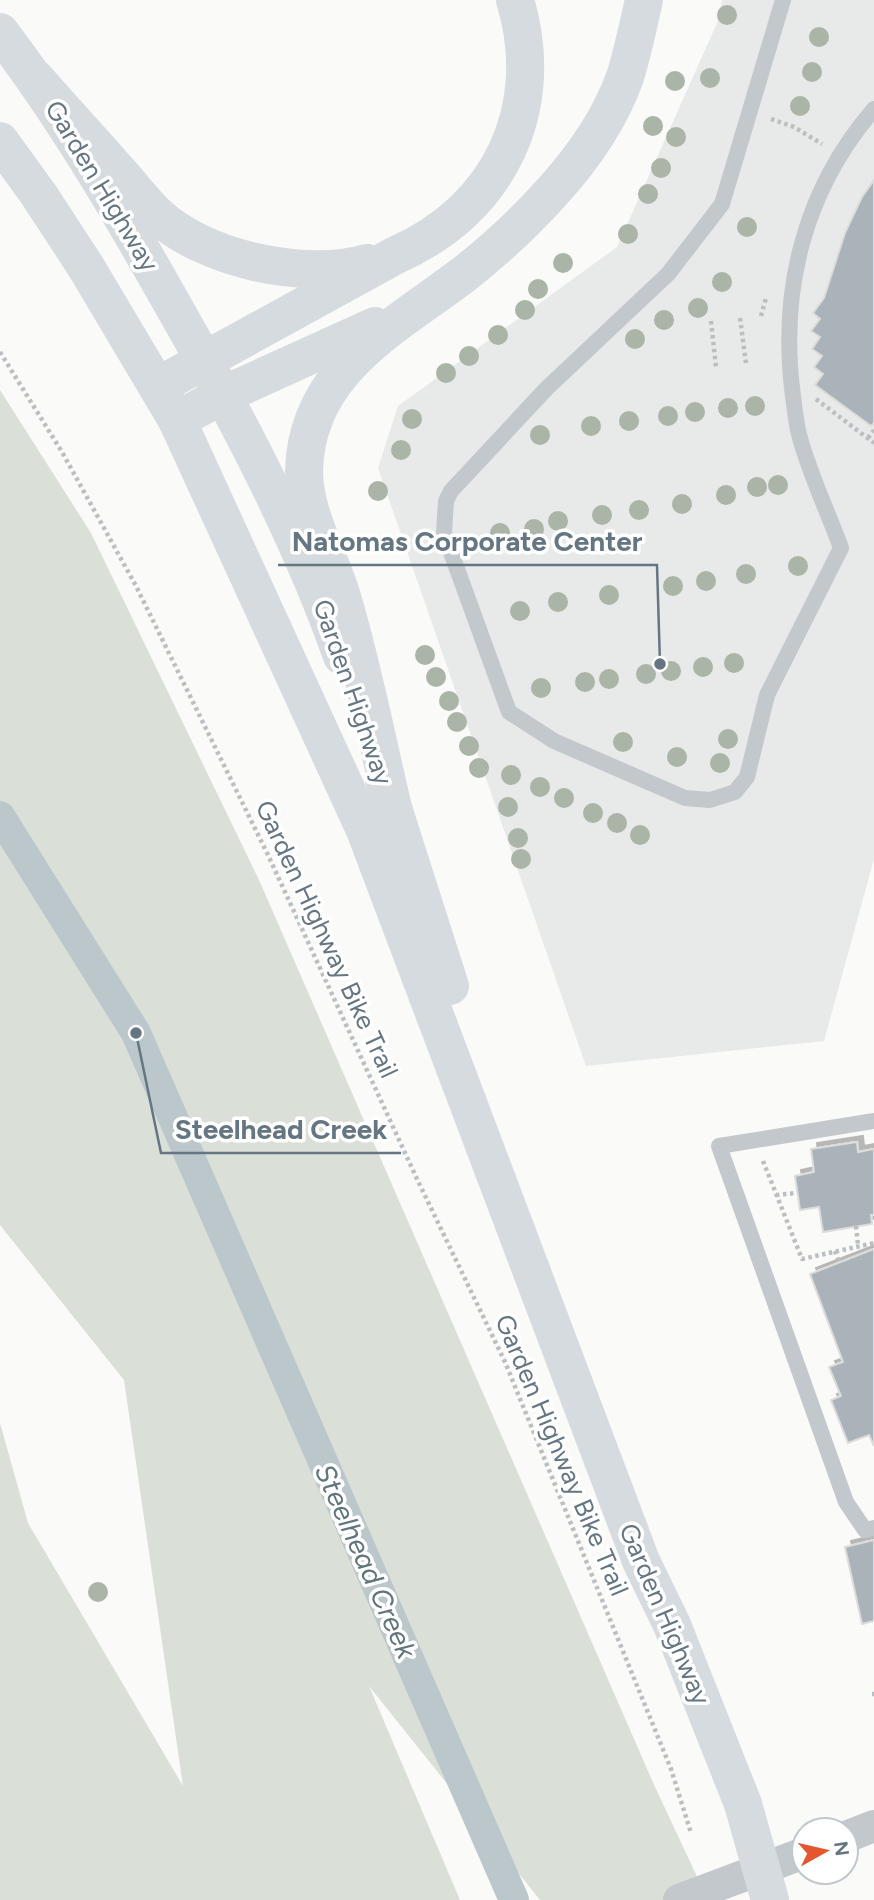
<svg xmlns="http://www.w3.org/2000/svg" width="874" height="1900" viewBox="0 0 874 1900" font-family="Figtree,sans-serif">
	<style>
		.built { fill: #e8e9e9 }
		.green { fill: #dadfd7 }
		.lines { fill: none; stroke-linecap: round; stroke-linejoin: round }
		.canal { stroke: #bbc7cb; stroke-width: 30 }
		.building { fill: #aab3b9; stroke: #dcdcda; stroke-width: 2; filter: url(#shadow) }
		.path { stroke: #bbbfc2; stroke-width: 4.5; stroke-dasharray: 3.5 3.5; stroke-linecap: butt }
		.lane { stroke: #c3c8cc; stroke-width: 16 }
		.street { stroke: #c3c8cc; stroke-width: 32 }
		.primary { stroke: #d6dbdf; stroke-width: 38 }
		.highway { stroke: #d6dbdf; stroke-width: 38 }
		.tree { fill: #aab4a7 }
		.labels { text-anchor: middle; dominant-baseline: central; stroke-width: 7; stroke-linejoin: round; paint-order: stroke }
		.street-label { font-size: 26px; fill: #657683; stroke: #fff }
		.water-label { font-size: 28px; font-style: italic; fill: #60757c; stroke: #fff }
		.leader { fill: none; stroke: #657683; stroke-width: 2.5 }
		.callout-dot { fill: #657683; stroke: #fff; stroke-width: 2.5 }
		.callout-label { font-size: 28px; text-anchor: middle; font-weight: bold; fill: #657683; stroke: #fff; stroke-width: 7; stroke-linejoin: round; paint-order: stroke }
	</style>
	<defs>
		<filter id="shadow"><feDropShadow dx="6" dy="-6" stdDeviation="0" flood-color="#0004"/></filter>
	</defs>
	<rect width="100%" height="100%" fill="#fafaf8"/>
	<path class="built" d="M722 0H874V859L824 1041 586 1066 378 468 398 406 617 247 717 23Z"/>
	<path class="green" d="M0 390 91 533 259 880 655 1787 708 1900H540L369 1686 460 1900H0V1423L28 1523 183 1786 124 1380 0 1225Z"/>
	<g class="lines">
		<path class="canal" d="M0 816 136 1033 514 1900"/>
	</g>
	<path class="building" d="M874 180V423L871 426 815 385 823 374 814 367 822 356 812 349 820 337 811 331 820 319 813 313 824 298 845 233 862 197Z
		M857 1142 858 1152 874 1149V1215H871L872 1224 823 1232 819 1207 800 1210 795 1176 814 1172 811 1149Z
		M874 1249V1446L869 1435 848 1443 831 1400 841 1396 829 1367 843 1362 810 1274Z
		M874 1540V1621L862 1624 845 1547Z"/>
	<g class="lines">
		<path class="path" d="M771 119 794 127 822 144
			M761 316 766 298
			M740 318 746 363
			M711 321 716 367
			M0 352 62 452 136 586 268 855 417 1179 505 1362 671 1769 691 1833
			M816 399 874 443
			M868 438 874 430
			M763 1161 802 1259 874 1243
			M776 1195 797 1193
			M856 1226 858 1245
			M835 1251 839 1262
			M872 1694H874"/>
		<path class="lane" d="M783 0 722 204 668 274 546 389 451 491 446 501 444 533 509 712 554 741 685 798 710 800 735 792 747 777 767 695 841 548C828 512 810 475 800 438 796 425 795 410 793 396 779 291 804 190 874 109
			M874 1121 719 1146 846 1502 865 1530 874 1528"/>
		<path class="street" d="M846 1837 874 1826
			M679 1900 804 1853"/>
		<path class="primary" d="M0 32C64 116 118 208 170 300 235 414 298 532 342 656
			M0 141 39 195 86 267 177 420 365 830 641 1561 672 1625 743 1804 770 1900
			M384 780 450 986"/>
		<path class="highway" d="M35 78C62 109 90 139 117 170 130 184 142 200 156 214 203 259 304 281 367 263
			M158 386 396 255C499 210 548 109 515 0
			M177 420 223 395 375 326
			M394 812C377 741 363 667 342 597 330 556 304 514 304 471 306 371 393 328 463 275 495 250 525 222 552 192 582 159 610 119 625 77 633 52 638 26 644 0"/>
	</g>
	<g class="tree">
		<circle cx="727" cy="15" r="10"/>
		<circle cx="819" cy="37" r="10"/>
		<circle cx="812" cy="72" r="10"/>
		<circle cx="710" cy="78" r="10"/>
		<circle cx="675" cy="81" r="10"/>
		<circle cx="800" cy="106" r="10"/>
		<circle cx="653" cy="126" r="10"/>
		<circle cx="676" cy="137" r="10"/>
		<circle cx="661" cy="168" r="10"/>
		<circle cx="648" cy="194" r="10"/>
		<circle cx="747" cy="227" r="10"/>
		<circle cx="628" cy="234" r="10"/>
		<circle cx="563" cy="263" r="10"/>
		<circle cx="722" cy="282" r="10"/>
		<circle cx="538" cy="289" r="10"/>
		<circle cx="698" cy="308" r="10"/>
		<circle cx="525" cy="310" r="10"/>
		<circle cx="664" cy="320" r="10"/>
		<circle cx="498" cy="335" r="10"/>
		<circle cx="635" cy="339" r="10"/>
		<circle cx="469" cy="356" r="10"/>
		<circle cx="446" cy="373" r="10"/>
		<circle cx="755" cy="406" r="10"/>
		<circle cx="728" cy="408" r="10"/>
		<circle cx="695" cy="412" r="10"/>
		<circle cx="668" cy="416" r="10"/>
		<circle cx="412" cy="419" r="10"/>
		<circle cx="629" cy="421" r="10"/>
		<circle cx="591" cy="426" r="10"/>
		<circle cx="540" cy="435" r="10"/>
		<circle cx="401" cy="450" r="10"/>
		<circle cx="778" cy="485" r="10"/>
		<circle cx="757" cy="487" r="10"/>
		<circle cx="378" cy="491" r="10"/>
		<circle cx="726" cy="495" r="10"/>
		<circle cx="682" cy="504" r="10"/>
		<circle cx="639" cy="510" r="10"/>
		<circle cx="602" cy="515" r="10"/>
		<circle cx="558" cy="521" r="10"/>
		<circle cx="534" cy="529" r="10"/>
		<circle cx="500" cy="533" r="10"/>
		<circle cx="798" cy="566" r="10"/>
		<circle cx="746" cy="574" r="10"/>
		<circle cx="706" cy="581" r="10"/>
		<circle cx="673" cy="586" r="10"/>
		<circle cx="609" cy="595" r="10"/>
		<circle cx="558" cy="602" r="10"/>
		<circle cx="520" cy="611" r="10"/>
		<circle cx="425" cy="655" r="10"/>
		<circle cx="734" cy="663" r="10"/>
		<circle cx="703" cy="667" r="10"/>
		<circle cx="671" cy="671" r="10"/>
		<circle cx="646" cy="674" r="10"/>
		<circle cx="436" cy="677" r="10"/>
		<circle cx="609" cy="679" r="10"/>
		<circle cx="585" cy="682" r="10"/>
		<circle cx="541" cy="688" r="10"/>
		<circle cx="449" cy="701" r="10"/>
		<circle cx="457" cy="722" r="10"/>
		<circle cx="728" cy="739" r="10"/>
		<circle cx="623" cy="742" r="10"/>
		<circle cx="469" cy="746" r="10"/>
		<circle cx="677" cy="757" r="10"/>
		<circle cx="720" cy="763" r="10"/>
		<circle cx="479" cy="768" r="10"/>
		<circle cx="511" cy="775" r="10"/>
		<circle cx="540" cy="787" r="10"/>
		<circle cx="564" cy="798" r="10"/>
		<circle cx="508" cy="807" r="10"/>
		<circle cx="593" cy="813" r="10"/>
		<circle cx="617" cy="823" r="10"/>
		<circle cx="640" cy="835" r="10"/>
		<circle cx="518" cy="838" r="10"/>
		<circle cx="521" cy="859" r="10"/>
		<circle cx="98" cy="1592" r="10"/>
	</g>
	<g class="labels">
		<g class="street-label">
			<text transform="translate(102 186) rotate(59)">Garden Highway</text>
			<text transform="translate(353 692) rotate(71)">Garden Highway</text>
			<text transform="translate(327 939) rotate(65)">Garden Highway Bike Trail</text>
			<text transform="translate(562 1455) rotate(67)">Garden Highway Bike Trail</text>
			<text transform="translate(665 1614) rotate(67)">Garden Highway</text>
		</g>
		<g class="water-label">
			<text transform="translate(366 1561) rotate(66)">Steelhead Creek</text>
		</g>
	</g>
	<path class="leader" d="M660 664L657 565H278M136 1033L161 1153H401"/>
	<g class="callout-dot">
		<circle cx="660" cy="664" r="7"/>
		<circle cx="136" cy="1033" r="7"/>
	</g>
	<g class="callout-label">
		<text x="467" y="551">Natomas Corporate Center</text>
		<text x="281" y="1139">Steelhead Creek</text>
	</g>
	<g transform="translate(825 1851) rotate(82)"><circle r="33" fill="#ffffff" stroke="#c1c8cd" stroke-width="2"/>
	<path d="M0-5L12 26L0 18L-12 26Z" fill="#e4572e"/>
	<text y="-10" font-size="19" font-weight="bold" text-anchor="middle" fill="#657683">N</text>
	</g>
</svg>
